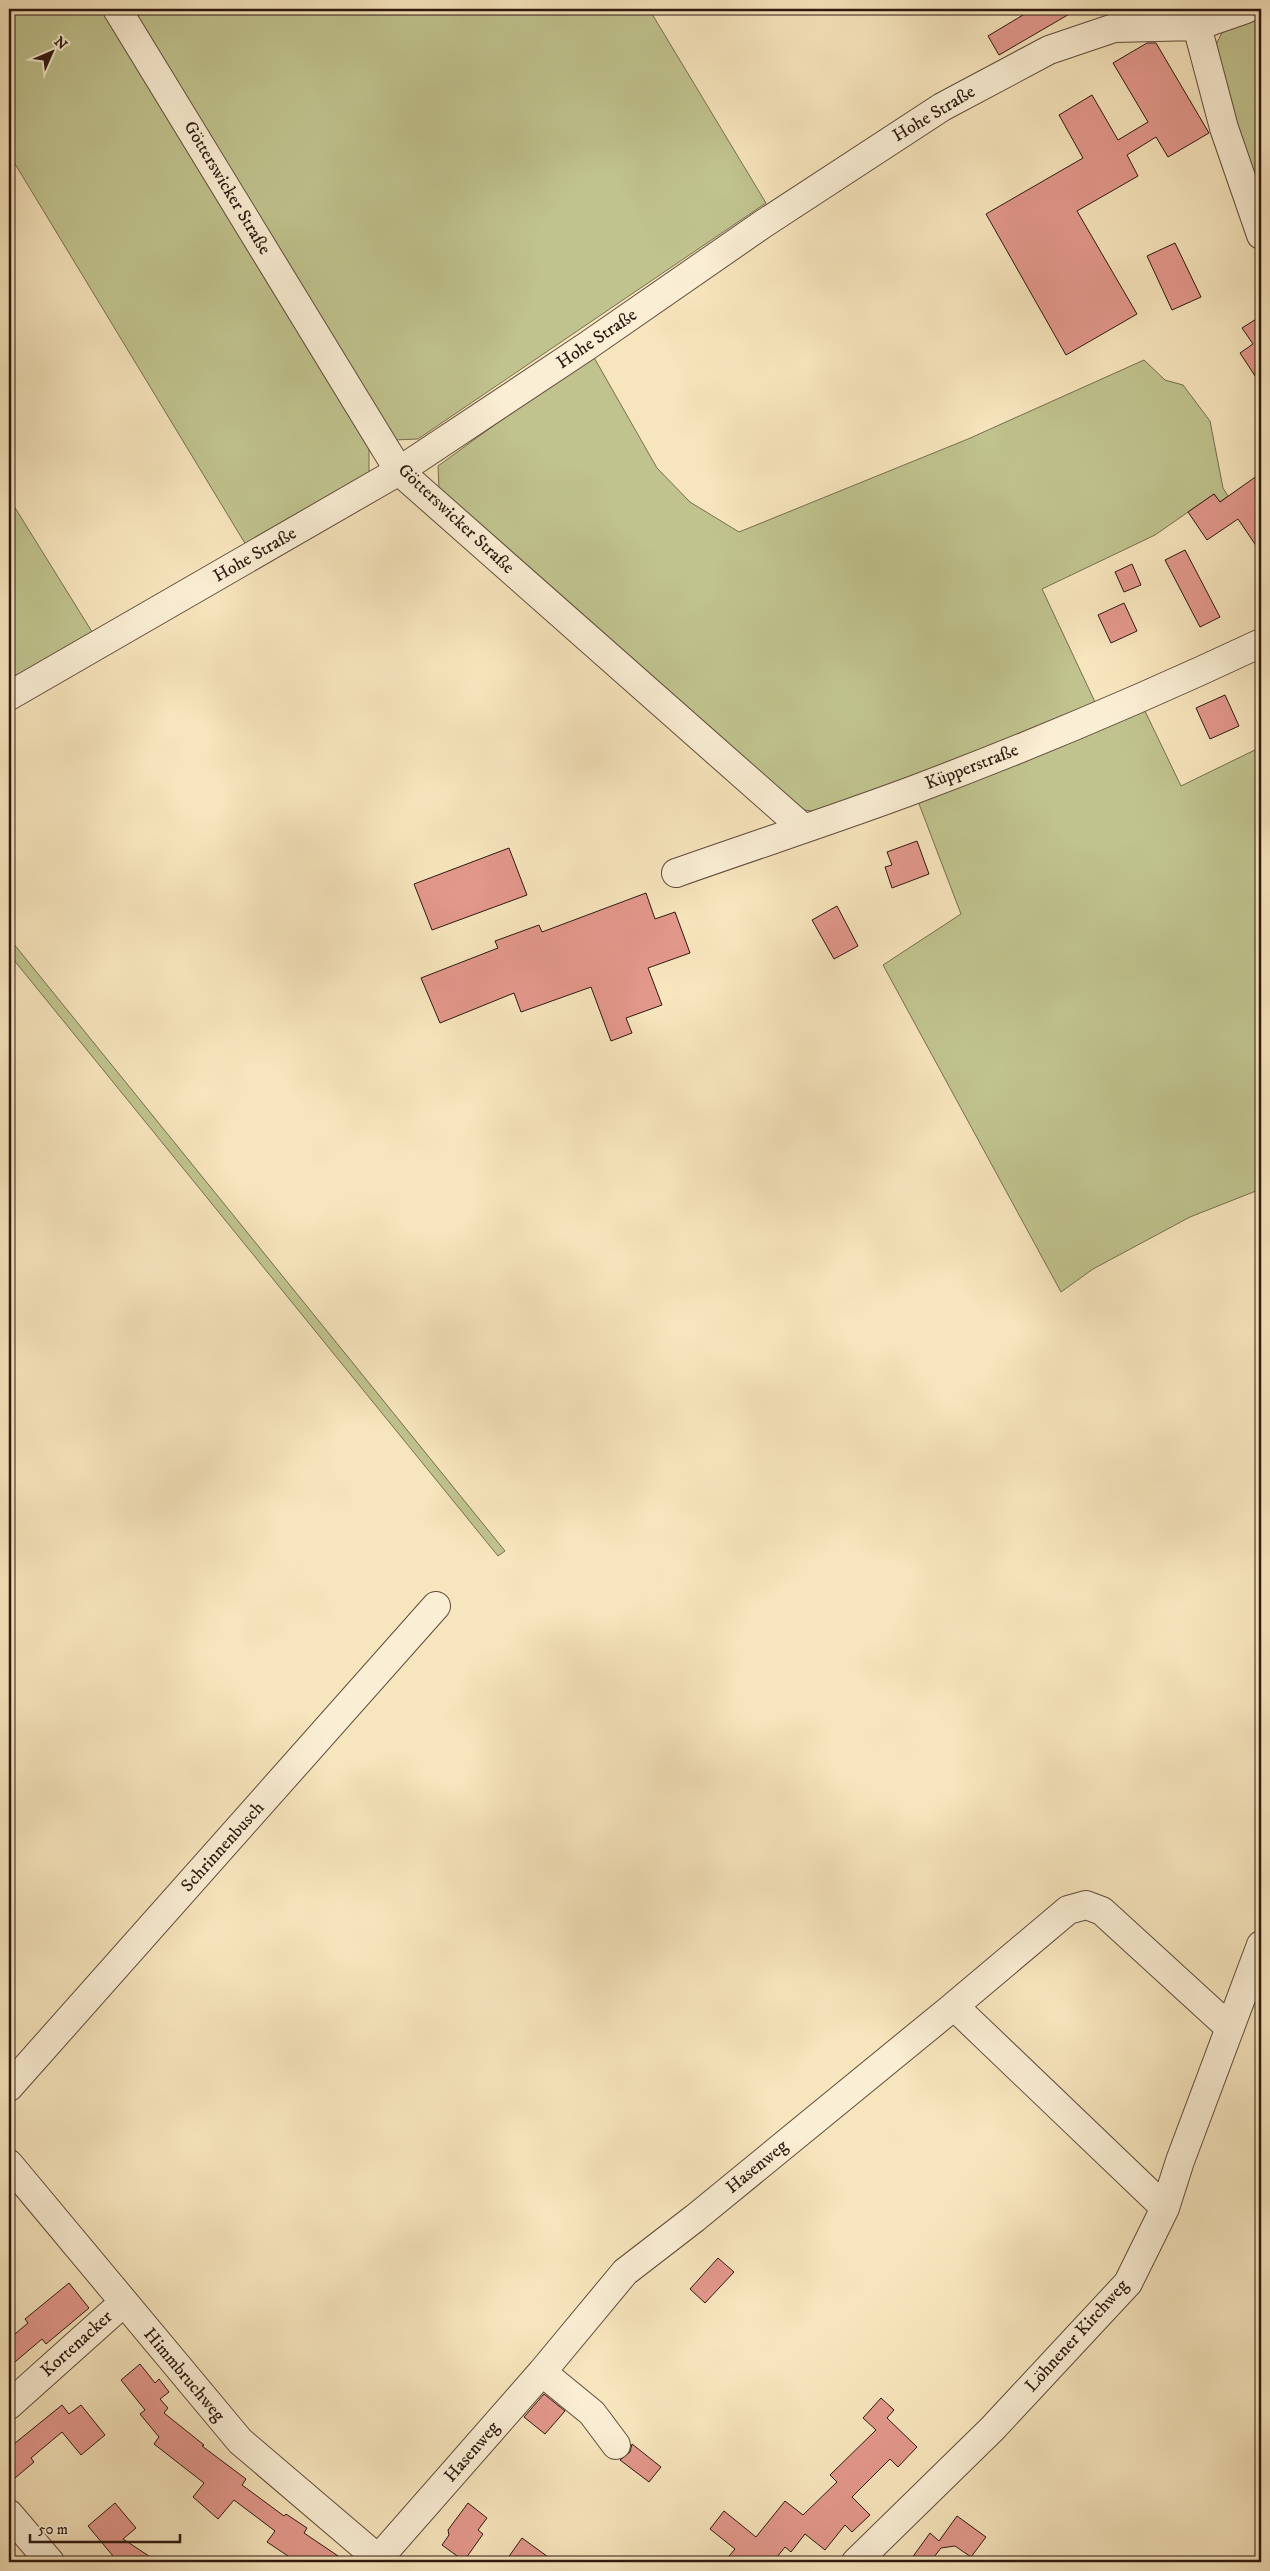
<svg xmlns="http://www.w3.org/2000/svg" width="1270" height="2571" viewBox="0 0 1270 2571" font-family="'IM FELL DW Pica',serif">
	<style>
		.green { fill: #c0c38e; stroke: #766e4f }
		.building { fill: #e3988c; stroke: #2d1810 }
		.lines { fill: none; stroke-linecap: round; stroke-linejoin: round }
		.minor-casing { stroke: #604b3b; stroke-width: 30 }
		.minor { stroke: #faeed4; stroke-width: 28 }
		.labels { text-anchor: middle; dominant-baseline: central; stroke-width: 5; stroke-linejoin: round; paint-order: stroke }
		.street-label { font-size: 18px; fill: #2d1810; stroke: #faeed4 }
	</style>
	<rect width="100%" height="100%" fill="#f7e5bd"/>
	<filter id="stains"><feTurbulence type="fractalNoise" baseFrequency=".004" numOctaves="4"/><feColorMatrix values="0 0 0 0 .2 0 0 0 0 .09 0 0 0 0 .02 0 0 0 .5 -.17"/></filter>
	<radialGradient id="worn" r=".72"><stop offset=".6" stop-color="#630" stop-opacity="0"/><stop offset="1" stop-color="#630" stop-opacity=".3"/></radialGradient>
	<path class="green" d="M9 9H105L369 441V473L246 545 9 154Z
		M130 9H649L766 203 418 439 393 440Z
		M1252 9H1261V198L1213 55C1220 28 1230 23 1252 9Z
		M592 354 657 468 690 502 739 532 968 439 1144 360 1165 380 1183 385 1210 421 1223 488 1228 496 1220 502 1214 494 1155 535 1042 589 1096 704 818 812 798 809 439 489 438 466Z
		M9 498 94 635 9 685Z
		M1143 707 1181 786 1261 747V1189L1190 1217 1093 1269 1061 1292 883 965 961 914 916 796Z
		M9 938 505 1551 498 1556 9 954Z"/>
	<path class="building" d="M1033 9H1078L999 55 988 36Z
		M1147 43H1156L1209 133 1168 157 1156 137 1127 155 1138 176 1077 211 1137 314 1066 355 986 214 1083 158 1059 115 1092 95 1118 140 1148 122 1113 63Z
		M1175 243 1201 297 1172 310 1147 256Z
		M1261 316V385L1240 353 1253 344 1242 328Z
		M1261 473V553L1238 519 1207 540 1188 512 1214 494 1220 502Z
		M1185 550 1220 617 1200 627 1165 560Z
		M1132 564 1141 585 1124 592 1115 572Z
		M1124 603 1137 631 1111 643 1098 615Z
		M1225 695 1239 726 1210 739 1196 708Z
		M917 841 929 874 892 888 885 867 892 865 887 852Z
		M509 848 527 895 432 930 414 884Z
		M646 893 655 919 675 912 690 953 648 968 662 1005 626 1018 632 1033 611 1041 591 987 521 1012 514 993 440 1023 421 978 498 948 495 941 539 925 542 932Z
		M837 906 858 946 834 959 812 920Z
		M718 2258 734 2272 705 2303 690 2289Z
		M69 2283 89 2308 46 2344 42 2339 9 2367V2339L28 2323 25 2319Z
		M140 2364 155 2383 159 2379 169 2392 160 2399 168 2408 164 2413 204 2445 202 2446 246 2479 242 2485 284 2516 286 2514 307 2528 304 2533 347 2562H297L267 2542 275 2531 234 2500 218 2519 193 2497 204 2483 154 2444 159 2437 140 2414 145 2410 121 2380Z
		M544 2394 565 2411 545 2434 524 2417Z
		M881 2398 894 2410 887 2418 917 2447 898 2467 890 2459 852 2497 870 2515 852 2532 845 2525 825 2550 805 2534 791 2552 785 2547 773 2562H724L735 2549 710 2529 724 2511 756 2537 785 2501 803 2515 837 2482 830 2475 876 2430 863 2418Z
		M62 2405 69 2414 81 2405 105 2435 81 2455 62 2432 31 2458 34 2462 9 2483V2448Z
		M632 2444 661 2467 649 2482 620 2460 630 2452Z
		M115 2503 136 2528 123 2539 158 2562H118L88 2526Z
		M468 2503 487 2518 478 2530 483 2534 464 2561 442 2545 449 2535 448 2530Z
		M957 2516 986 2537 971 2557 955 2546 941 2548 930 2562H909L930 2533 939 2541Z
		M522 2538 555 2562H505Z"/>
	<g class="lines">
		<defs>
			<path id="minor" d="M117 9 399 471 803 828
				M1197 26 1224 128 1261 235
				M9 696 399 471 587 346 763 224 942 107 1049 50 1114 28 1197 26 1246 9
				M676 873C755 845 836 819 916 789 1033 745 1148 696 1261 643
				M954 2006 1068 1910 1086 1905 1102 1911 1230 2028
				M9 2087 436 1606
				M9 2164 240 2441 382 2562
				M542 2372 592 2413 616 2445
				M9 2405 123 2303
				M9 2514 50 2562
				M378 2559 542 2372 625 2272 695 2218 954 2006 1165 2208
				M856 2562 992 2429 1128 2283 1165 2208 1180 2161 1261 1945"/>
		</defs>
		<use href="#minor" class="minor-casing"/>
		<use href="#minor" class="minor"/>
	</g>
	<g class="labels">
		<g class="street-label">
			<text transform="translate(934 114) rotate(-31)">Hohe Straße</text>
			<text transform="translate(227 188) rotate(59)">Götterswicker Straße</text>
			<text transform="translate(597 339) rotate(-34)">Hohe Straße</text>
			<text transform="translate(456 519) rotate(43)">Götterswicker Straße</text>
			<text transform="translate(255 555) rotate(-30)">Hohe Straße</text>
			<text transform="translate(972 767) rotate(-21)">Küpperstraße</text>
			<text transform="translate(223 1847) rotate(-48)">Schrinnenbusch</text>
			<text transform="translate(757 2167) rotate(-39)">Hasenweg</text>
			<text transform="translate(1077 2336) rotate(-48)">Löhnener Kirchweg</text>
			<text transform="translate(77 2344) rotate(-42)">Kortenacker</text>
			<text transform="translate(184 2375) rotate(50)">Himmbruchweg</text>
			<text transform="translate(472 2452) rotate(-49)">Hasenweg</text>
		</g>
	</g>
	<rect width="1270" height="2571" fill="none" stroke="#f7e5bd" stroke-width="30"/>
	<rect x="10" y="10" width="1250" height="2551" fill="none" stroke="#2d1810" stroke-width="2.5"/>
	<rect x="15" y="15" width="1240" height="2541" fill="none" stroke="#2d1810"/>
	<g transform="translate(52 52) rotate(45)" stroke="#faeed4" stroke-width="4" paint-order="stroke">
	<path d="M0-4L9 19L0 12L-9 19Z" fill="#2d1810"/>
	<text y="-8" font-size="14" font-weight="bold" text-anchor="middle" fill="#2d1810">N</text>
	</g>
	<path d="M30 2534v8h150v-8" fill="none" stroke="#2d1810" stroke-width="2.5"/>
	<text x="38" y="2534" font-size="15" fill="#2d1810" stroke="#faeed4" stroke-width="4" paint-order="stroke">50 m</text>
	<rect width="100%" height="100%" filter="url(#stains)"/>
	<rect width="100%" height="100%" fill="url(#worn)"/>
</svg>
